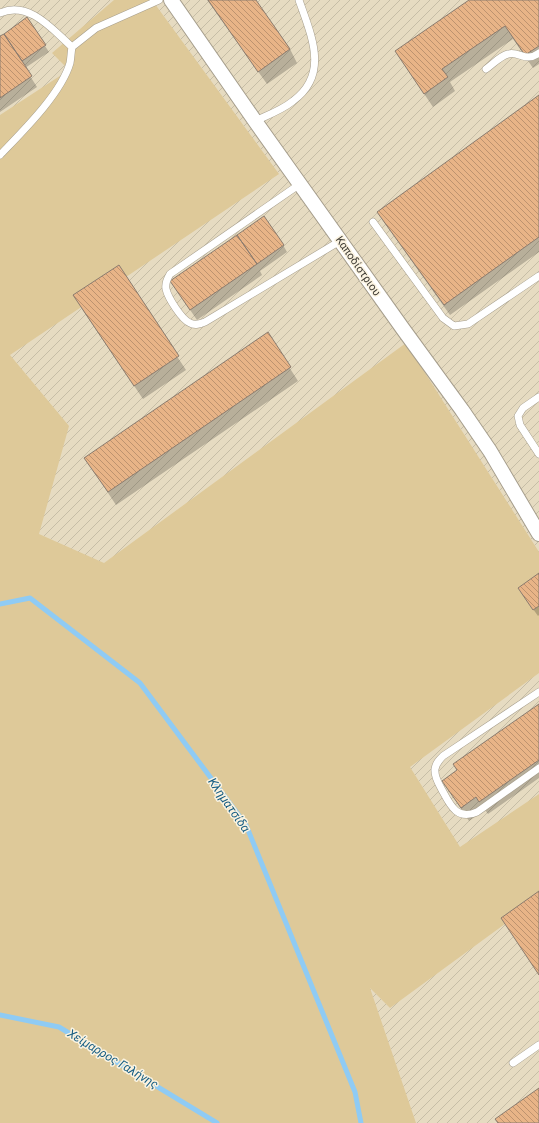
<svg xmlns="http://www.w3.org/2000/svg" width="539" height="1123" viewBox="0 0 539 1123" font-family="Roboto,sans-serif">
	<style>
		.industrial { fill: url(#industrial-furrows) }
		.green { fill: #dec999 }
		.shadow { fill: #0003 }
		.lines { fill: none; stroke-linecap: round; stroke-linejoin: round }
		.stream { stroke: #8fcbf4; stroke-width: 5 }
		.building { fill: url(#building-back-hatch); stroke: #8b7c6f }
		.service-casing { stroke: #a69e8d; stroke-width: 8 }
		.minor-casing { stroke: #a69e8d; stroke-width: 16 }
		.service { stroke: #fff; stroke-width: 7 }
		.minor { stroke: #fff; stroke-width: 14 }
		.labels { text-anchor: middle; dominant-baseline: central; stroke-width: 3; stroke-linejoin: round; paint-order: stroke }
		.street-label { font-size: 11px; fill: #3c3932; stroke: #fbf3e0 }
		.water-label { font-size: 12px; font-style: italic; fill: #165d83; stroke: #fbf3e0 }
	</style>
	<defs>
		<pattern id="industrial-furrows" width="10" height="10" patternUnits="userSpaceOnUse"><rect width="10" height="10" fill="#e6dbc1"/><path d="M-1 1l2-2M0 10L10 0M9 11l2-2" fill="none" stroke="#c6bda6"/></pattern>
		<pattern id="building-back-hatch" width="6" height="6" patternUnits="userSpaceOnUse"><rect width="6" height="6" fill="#e8b487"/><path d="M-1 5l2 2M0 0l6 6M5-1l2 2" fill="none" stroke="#bd936f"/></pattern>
	</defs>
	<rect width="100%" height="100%" fill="#eee6d3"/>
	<path class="industrial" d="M0 0H539V1123H0Z"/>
	<path class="green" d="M114 0H152L279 174 10 355 69 426 39 534 104 563 406 343 539 552V673L410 767 460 847 539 794V899L390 1008 370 988 416 1123H0V115L69 70 52 53Z"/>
	<path class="shadow" d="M207 0H255L290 49 297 63 267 84Z
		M470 0H539V64L533 68 513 39 450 82 455 91 433 107 396 52Z
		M0 37 45 46 49 52 25 68 37 87 0 112Z
		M539 97V252L450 315 384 222 378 212Z
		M283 245 287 252 260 271 262 275 197 320 171 282Z
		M118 267 186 370 143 399 82 309Z
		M268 334 298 381 116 505 85 458Z
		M539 575V615L538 616 523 595Z
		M539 705V778L488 814 485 810 469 821 443 781 458 770Z
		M539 892V975L502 918Z"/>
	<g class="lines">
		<path class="stream" d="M0 604 30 598 140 683 246 825 355 1092 361 1123
			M0 1015 59 1027 217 1123"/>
	</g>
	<path class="building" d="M208 0H256L290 49 258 72Z
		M469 0H539V46L525 55 505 26 442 69 448 77 424 94 395 51Z
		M27 17 46 45 22 61 4 34Z
		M4 34 32 76 0 98V36Z
		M539 95V237L444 305 377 212Z
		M264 216 284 245 257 264 237 235Z
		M237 235 257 264 190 310 170 281Z
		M119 265 179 356 134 386 73 295Z
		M268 332 291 367 108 492 84 458Z
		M539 573V606L533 610 518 588Z
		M539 704V760L479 802 476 797 461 808 442 781 457 770 453 764Z
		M539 891V975L501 918Z
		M539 1088V1123H498L495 1119Z"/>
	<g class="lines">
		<defs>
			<path id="service" d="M0 13C29 0 53 30 72 47
				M486 69C493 64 500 56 508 54 520 51 525 63 539 53
				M255 121C268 115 282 110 293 101 330 74 311 35 299 0
				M0 155C22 132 61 94 70 63 71 58 71 52 72 47L96 28 159 0
				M300 184 170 274C167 279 165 284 166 289 168 298 182 320 190 323 195 326 200 324 205 322L340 241
				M373 222 443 318 454 326 468 324 539 276
				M539 397 523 408 518 416 520 425 539 454
				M539 692 443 756C439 760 436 763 435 769 434 777 439 784 442 790 450 805 457 821 477 812L539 768
				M513 1063 539 1045"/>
			<path id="minor" d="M171 0 255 121 403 329 462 410 490 451 539 534"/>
		</defs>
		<use href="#service" class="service-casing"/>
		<use href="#minor" class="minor-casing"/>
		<use href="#service" class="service"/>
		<use href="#minor" class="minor"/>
	</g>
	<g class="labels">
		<g class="street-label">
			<text transform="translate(358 266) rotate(55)">Καποδίστριου</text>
		</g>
		<g class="water-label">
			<text transform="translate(229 805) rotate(55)">Κληματσίδα</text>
			<text transform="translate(113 1059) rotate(31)">Χείμαρρος Γαλήνης</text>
		</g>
	</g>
</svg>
